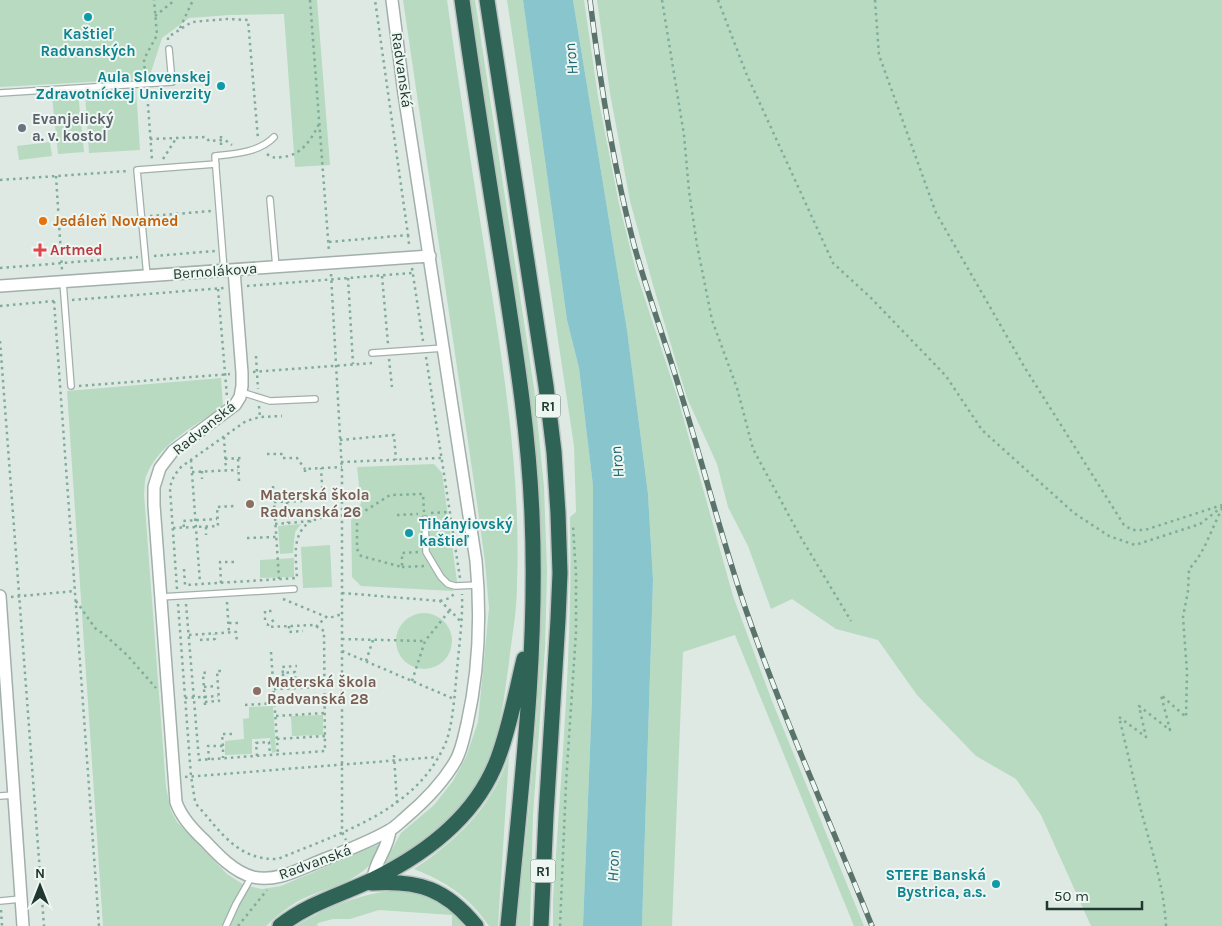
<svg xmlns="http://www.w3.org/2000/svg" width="1222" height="926" viewBox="0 0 1222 926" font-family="Karla,sans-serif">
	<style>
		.green { fill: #b7dac0 }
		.water { fill: #88c5cd }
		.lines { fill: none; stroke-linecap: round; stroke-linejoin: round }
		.service-casing { stroke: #a1b0ab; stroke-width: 8 }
		.minor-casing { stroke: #a1b0ab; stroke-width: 14 }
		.motorway-casing { stroke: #bcc3c1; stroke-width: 18 }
		.path { stroke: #80ac9c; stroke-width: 2.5; stroke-dasharray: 2.5 4; stroke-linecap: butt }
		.service { stroke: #fff; stroke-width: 5.5 }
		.minor { stroke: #fff; stroke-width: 11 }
		.motorway { stroke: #2e6356; stroke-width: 15 }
		.rail-casing { stroke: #5a746c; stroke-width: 5.5 }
		.rail { stroke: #eef6f2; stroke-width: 4; stroke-dasharray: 11; stroke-linecap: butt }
		.culture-dot { fill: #0f9aa8; stroke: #eef6f2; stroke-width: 2 }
		.worship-dot { fill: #6b7280; stroke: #eef6f2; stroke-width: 2 }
		.food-dot { fill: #e8710a; stroke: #eef6f2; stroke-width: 2 }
		.health-dot { fill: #e0444e; stroke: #eef6f2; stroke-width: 2 }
		.education-dot { fill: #8d6e63; stroke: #eef6f2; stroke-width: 2 }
		.labels { text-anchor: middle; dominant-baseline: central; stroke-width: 4; stroke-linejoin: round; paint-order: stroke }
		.shield { fill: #eef6f2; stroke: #5e716b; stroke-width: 1 }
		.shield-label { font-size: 14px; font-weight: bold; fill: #203831 }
		.culture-label { font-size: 15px; font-weight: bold; fill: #0d838f; stroke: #eef6f2; text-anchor: end }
		.street-label { font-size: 15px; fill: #203831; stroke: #eef6f2 }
		.worship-label { font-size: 15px; font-weight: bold; fill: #5b616d; stroke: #eef6f2; text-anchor: start }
		.food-label { font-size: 15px; font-weight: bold; fill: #c56008; stroke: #eef6f2; text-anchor: start }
		.health-label { font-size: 15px; font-weight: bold; fill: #be3a42; stroke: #eef6f2; text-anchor: start }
		.education-label { font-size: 15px; font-weight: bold; fill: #785e54; stroke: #eef6f2; text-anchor: start }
		.water-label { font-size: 16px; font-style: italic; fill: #1e6671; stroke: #eef6f2 }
	</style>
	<rect width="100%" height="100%" fill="#dee9e4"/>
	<path class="green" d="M0 0H317L330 165 295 167 284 14 230 15 189 18 162 38 151 72 142 79 0 87Z
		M403 0H447C459 88 473 176 487 264 504 369 521 477 517 584 517 611 512 636 509 662 504 697 501 733 486 765 472 797 447 826 420 846 410 853 398 858 388 864L386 863V860L401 833 434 805 453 781 466 757 478 722 489 608 485 562 477 503Z
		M469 0H475L534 388 544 487 547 571 545 648 533 815 530 926H516C533 781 548 633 539 487 534 415 522 344 511 273 497 182 483 91 469 0Z
		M507 0H523L567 320 579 368 593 486 592 698 583 926H553V899C561 772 573 645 570 517L576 512 574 446Z
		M573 0H584L598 97 619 204 637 275 678 399 733 596 772 701 864 926H854L735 635 683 652 672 926H642L653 580 648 494 627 330Z
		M597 0H1222V926H1091L1041 815 1016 779 976 756 917 695 878 640 836 629 792 599 771 609 748 546 728 507 717 464 687 398 653 285 630 201 610 93Z
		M136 89 140 150 89 153 85 92Z
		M78 93 84 152 58 154 52 96Z
		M50 142 52 156 19 160 17 146Z
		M221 378 223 407C197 424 159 444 147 474 144 480 145 488 144 494L166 787 171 811 177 822 227 874 244 885 262 889 281 886 379 844C373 881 328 886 300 900 288 907 276 916 266 926H103L67 391Z
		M434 464 442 473 457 581 453 591 361 586 352 577 351 512 361 504 357 467Z
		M301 524 295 532 293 553 280 554 278 526Z
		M330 545 332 587 303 588 301 547Z
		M294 558V577L260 578V560Z
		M396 641a28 28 0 1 1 56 0a28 28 0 1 1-56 0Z
		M273 706 276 752 272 753 270 738 252 739V754L225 755V741L244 739 243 719 249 718V707Z
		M323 715V735L292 736 291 716Z
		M509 755 498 926H489C469 897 447 882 414 869 456 841 494 805 509 755Z
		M398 890C429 892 445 905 467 926H452V915L379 910 350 919H333L318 923 317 926H296C327 907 362 893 398 890Z"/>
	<path class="water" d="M523 0H573L627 330 648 494 653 580 642 926H583L592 698 593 486 579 368 567 320Z"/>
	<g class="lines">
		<defs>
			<path id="service" d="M0 93 172 82 169 49
				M270 199 276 267
				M224 270 215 156C235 154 260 152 274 137
				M147 276 137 170 216 164
				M63 282 71 386
				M372 353 444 348
				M241 392 270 401 315 399
				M425 519 426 552 441 577 448 584 455 586 478 585
				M160 597 294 589
				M0 796 14 795
				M0 901 21 899
				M226 926 236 904 252 876"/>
			<path id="minor" d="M234 270 242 373V386L240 397 235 405 173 451 160 468 154 487V505L176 802C181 817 193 830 205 841 218 855 234 872 253 877 275 882 296 871 315 863 340 853 365 844 388 831 395 828 400 822 406 817 426 800 443 783 456 760 462 749 464 736 467 724 479 671 481 615 476 561L404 94 392 0
				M0 286 430 256
				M0 596 23 926
				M373 879C375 860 388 850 390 830"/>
			<path id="motorway" d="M462 0C475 94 490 188 505 282 517 360 529 437 532 515 538 652 521 789 508 926
				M487 0 546 386 554 452 558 513 560 573 558 620 546 815 541 926
				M372 883C419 880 446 889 476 926
				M280 926C309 903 341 895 374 879 427 853 477 815 498 758 510 726 516 692 524 659"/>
		</defs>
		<use href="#service" class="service-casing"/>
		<use href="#minor" class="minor-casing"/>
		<use href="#motorway" class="motorway-casing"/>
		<path class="path" d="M310 0 329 252
			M662 0 684 135 689 191 697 245 712 320 737 388 753 449 800 536 851 621
			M718 0 746 73 833 263 870 297 946 376 982 430 1074 513 1109 536 1135 545 1200 524 1222 507
			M875 0 879 55 936 213 1025 368 1124 525 1132 530H1145L1222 505
			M155 16 175 0
			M180 28 193 0
			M168 40V37L192 22 227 19 248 20 258 139
			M145 75 144 59 157 35 154 0
			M147 91 152 160
			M221 136V146
			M150 139 206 137 209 141 225 140 232 145
			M267 154C272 158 275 158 282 157 301 156 311 140 319 124
			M163 159 177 137
			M56 176 62 270
			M0 180 128 171
			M150 216 212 211
			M408 235 409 244
			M329 242 408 235 375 0
			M154 256 215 251
			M0 268 138 257
			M412 268 423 341
			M331 274 342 472V832L346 840
			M382 276 388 344
			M348 278 353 364
			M247 286 412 273
			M218 289 227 397
			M72 300 224 288
			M54 301 99 926
			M0 306 54 301
			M0 341 44 926
			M256 356 258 389
			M426 357 460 578
			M389 359 392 387
			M253 372 372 363
			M79 386 230 374
			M259 406 260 417
			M224 437 226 470
			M340 440 394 435 396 460
			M267 454H283
			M283 458H297L305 469
			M225 459 241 458
			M238 459 239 481
			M191 460 200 583
			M341 462 441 458
			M202 471V479
			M192 472 238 470
			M305 472V469L342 467
			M273 486 279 579
			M274 502 305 501
			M287 502 288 523
			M431 513 450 512
			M397 515 418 514
			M275 524 311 521 324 517 321 468
			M184 527 183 521 217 519
			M206 527V535
			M173 528 218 526 217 507 234 506
			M247 538 276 537
			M418 552 402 553V567L361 556 357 549V516L390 495 423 494 424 512
			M402 567 426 566
			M184 569 185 585 297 578C296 557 291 534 311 521
			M221 583 220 562H237
			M177 589 170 489C171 480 175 474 181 467L246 421 260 417 282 416
			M342 593 440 601 450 610 461 622
			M11 597 75 591
			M283 599 329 618 342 614
			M76 601 95 628 105 635 127 655 156 688
			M440 601 450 598 454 594
			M227 602 229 633
			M178 604 191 776 195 801 197 805C222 833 237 860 278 859 342 832 417 811 446 742 453 724 455 690 457 670 459 645 463 619 462 594
			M186 604 199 760 325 751 324 631 314 625 268 627V624L274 620
			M265 620V611H273
			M229 623H239
			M289 626V632L303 631
			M316 627 326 617
			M189 635 236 632 237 642
			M342 639 425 641
			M200 640 215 639 214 634
			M342 651 454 699
			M271 652 278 755
			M366 661 373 640
			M283 673 282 667 297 666
			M412 681 425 641 450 610
			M204 687 217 686
			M274 689 324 687
			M283 689V673L295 672 296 688
			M185 698 218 696
			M205 702 219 701 217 671H224
			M205 705 203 673 209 672
			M245 705 275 703
			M276 716 324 713
			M277 739 325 736
			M223 746 222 734H236
			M394 755 397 803
			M257 756 256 743 269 742 270 755
			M209 760 208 746H223V758
			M185 777 438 757
			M1 910 2 926
			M238 926 267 890
			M560 926 566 783 576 632V574L573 526
			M1166 926C1164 887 1152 851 1142 814 1134 782 1127 749 1119 717L1146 737 1139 706 1170 730 1161 695 1186 717 1187 672 1183 617 1188 591 1189 569C1205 553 1211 529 1222 509"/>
		<use href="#service" class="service"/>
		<use href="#minor" class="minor"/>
		<use href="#motorway" class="motorway"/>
		<defs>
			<path id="rail" d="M590 0C600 82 613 165 634 245 647 292 664 338 678 384 702 460 721 538 747 613 784 719 830 822 872 926"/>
		</defs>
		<use href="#rail" class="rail-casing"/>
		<use href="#rail" class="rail"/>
	</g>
	<g class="culture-dot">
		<circle cx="88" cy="17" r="5"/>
		<circle cx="221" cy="86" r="5"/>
		<circle cx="409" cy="533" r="5"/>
		<circle cx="996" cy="884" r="5"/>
	</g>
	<circle class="worship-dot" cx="22" cy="128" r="5"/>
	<circle class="food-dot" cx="43" cy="221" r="5"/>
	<path class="health-dot" d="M37.5 242.5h5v5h5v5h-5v5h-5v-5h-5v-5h5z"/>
	<g class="education-dot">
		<circle cx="250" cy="504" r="5"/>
		<circle cx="257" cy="691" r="5"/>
	</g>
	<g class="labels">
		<g class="shield">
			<rect x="535.5" y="394.5" width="25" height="23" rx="4"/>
			<rect x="530.5" y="859.5" width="25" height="23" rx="4"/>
		</g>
		<g class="shield-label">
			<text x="548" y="406">R1</text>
			<text x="543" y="871">R1</text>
		</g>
		<g class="culture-label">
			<text x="88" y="34" text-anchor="middle">Kaštieľ<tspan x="88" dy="17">Radvanských</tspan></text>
			<text x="211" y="77">Aula Slovenskej<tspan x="211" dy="17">Zdravotníckej Univerzity</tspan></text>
			<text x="419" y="524" text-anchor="start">Tihányiovský<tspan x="419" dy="17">kaštieľ</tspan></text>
			<text x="986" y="875">STEFE Banská<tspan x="986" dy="17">Bystrica, a.s.</tspan></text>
		</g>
		<g class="street-label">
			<text transform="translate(402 70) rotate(82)">Radvanská</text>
			<text transform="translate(215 271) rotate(-4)">Bernolákova</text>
			<text transform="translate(204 428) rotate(-39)">Radvanská</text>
			<text transform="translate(315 862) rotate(-20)">Radvanská</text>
		</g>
		<g class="worship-label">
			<text x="32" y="119">Evanjelický<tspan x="32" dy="17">a. v. kostol</tspan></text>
		</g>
		<g class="food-label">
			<text x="53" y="221">Jedáleň Novamed</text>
		</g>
		<g class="health-label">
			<text x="50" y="250">Artmed</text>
		</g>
		<g class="education-label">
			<text x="260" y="495">Materská škola<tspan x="260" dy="17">Radvanská 26</tspan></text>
			<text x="267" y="682">Materská škola<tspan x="267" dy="17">Radvanská 28</tspan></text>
		</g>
		<g class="water-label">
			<text transform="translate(571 59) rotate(-96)">Hron</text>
			<text transform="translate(617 462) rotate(-96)">Hron</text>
			<text transform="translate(613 866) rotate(-88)">Hron</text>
		</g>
	</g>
	<g transform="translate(40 886)" stroke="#eef6f2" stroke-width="4" paint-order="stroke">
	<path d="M0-4L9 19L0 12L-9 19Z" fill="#203831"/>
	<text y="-8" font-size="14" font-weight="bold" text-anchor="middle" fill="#203831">N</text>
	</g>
	<path d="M1047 901v8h95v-8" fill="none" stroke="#203831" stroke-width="2.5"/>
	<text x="1054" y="901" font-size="15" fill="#203831" stroke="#eef6f2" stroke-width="4" paint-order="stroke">50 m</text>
</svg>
